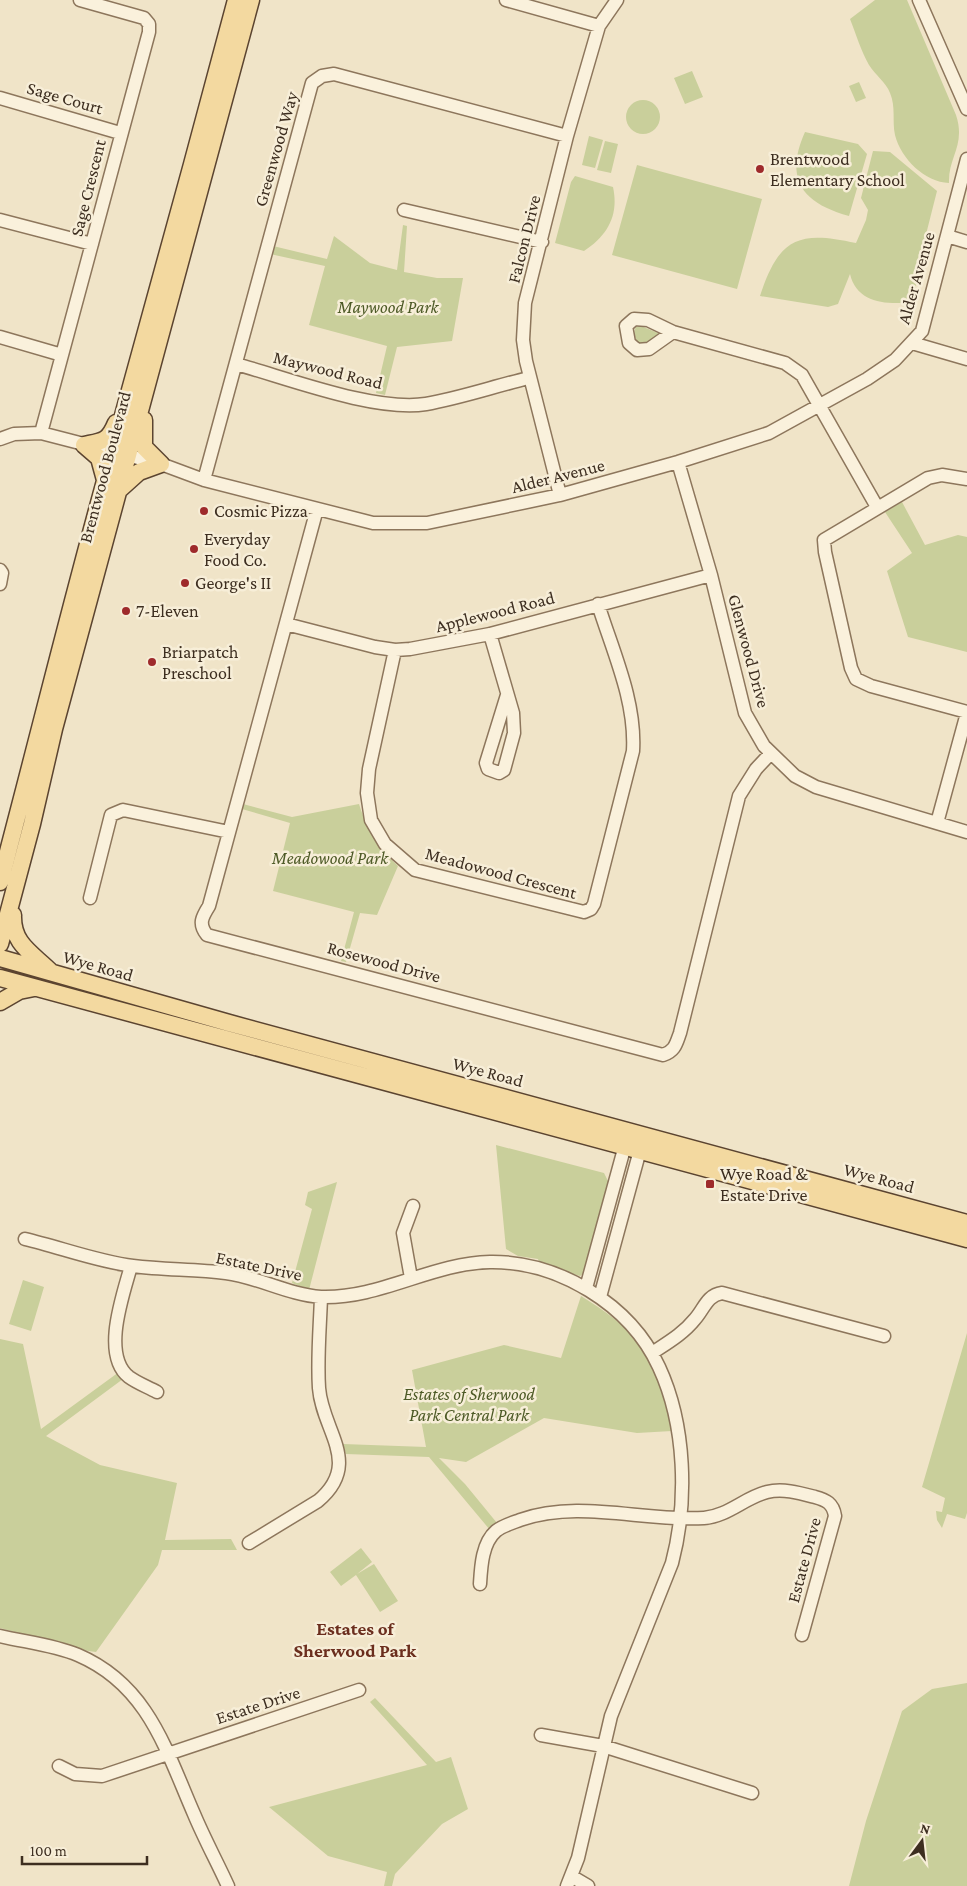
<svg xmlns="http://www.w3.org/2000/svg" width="967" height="1886" viewBox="0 0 967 1886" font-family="'Crimson Pro',serif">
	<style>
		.green { fill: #c9cf9b }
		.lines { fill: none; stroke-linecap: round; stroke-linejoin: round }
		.minor-casing { stroke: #8d765c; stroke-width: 15 }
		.major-casing { stroke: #5b4430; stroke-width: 19 }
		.minor { stroke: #faf1dc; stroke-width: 12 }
		.major { stroke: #f3d9a0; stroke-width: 16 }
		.poi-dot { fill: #9e2a2b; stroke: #f7eed8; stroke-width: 2 }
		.labels { text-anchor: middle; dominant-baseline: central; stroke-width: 5; stroke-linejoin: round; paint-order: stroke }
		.street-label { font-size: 18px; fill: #3d2e20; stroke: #f7eed8 }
		.poi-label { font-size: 18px; fill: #3d2e20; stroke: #f7eed8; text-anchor: start }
		.park-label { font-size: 18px; font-style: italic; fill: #4d5a26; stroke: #f7eed8 }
		.neighbourhood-label { font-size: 19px; font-weight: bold; fill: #6b2e1e; stroke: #f7eed8 }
	</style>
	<rect width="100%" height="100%" fill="#f0e4c8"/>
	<path class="green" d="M875 0H907L956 115C966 145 948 157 949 183 925 182 901 159 895 135 892 121 896 107 890 93 886 82 875 75 869 65 861 51 856 34 850 19Z
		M692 71 703 97 685 104 674 78Z
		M859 82 866 98 856 102 849 86Z
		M626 117a17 17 0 1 1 34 0a17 17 0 1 1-34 0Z
		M805 132 858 144 867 154 849 216C802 203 784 179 805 132Z
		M589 136 603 140 595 168 582 165Z
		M605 141 618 144 611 173 597 170Z
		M873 151 890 152 937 191 918 266 915 292 902 303C878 304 856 299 850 274L838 304 828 307 760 296C779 238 798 230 856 243L866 220 868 210 861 198Z
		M637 165 762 199 737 289 612 255Z
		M575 176 613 187C619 215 608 235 584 251L555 243 571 182Z
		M403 225 407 226 404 272 437 278H463L452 341 397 347 385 395 376 393 387 346 309 325 325 266 270 254 273 246 327 259 334 236 370 263 397 270Z
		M641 326 658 333 659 336 642 346C636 342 632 334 636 327Z
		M902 502 925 545 958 535 967 537V652L908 637 887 571 912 553 885 512Z
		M243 804 292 817 359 804C367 830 378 847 398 866L377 915 360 913 346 962 341 961 354 912 273 891 290 823 242 809Z
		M496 1145 604 1173 609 1183 585 1273 580 1276 540 1264 538 1259 518 1256 506 1249Z
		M337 1182 309 1290 292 1283 312 1209 305 1205 308 1192Z
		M23 1280 44 1287 31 1331 9 1324Z
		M581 1296C605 1311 629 1327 645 1351 659 1372 666 1406 672 1431L637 1433 544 1418 466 1462 439 1458 465 1484 497 1523 490 1530 429 1457 346 1454 343 1444 426 1447 412 1370 504 1345 561 1358Z
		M967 1333V1513L965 1519 947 1514 942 1528 937 1520 936 1511 942 1512 945 1498 922 1487Z
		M0 1339 23 1344 41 1429 119 1372 123 1379 46 1436 100 1465 177 1483 165 1540 231 1539 237 1550H162L158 1565 96 1652 81 1650 0 1628Z
		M361 1548 372 1562 357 1574 374 1564 398 1601 380 1612 356 1575 341 1586 330 1572Z
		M967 1683V1886H849L866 1821 902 1711 932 1689Z
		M375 1698 436 1762 451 1757 468 1809 442 1824 395 1874 392 1886H384L387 1872 328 1856 269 1807 427 1765 370 1702Z"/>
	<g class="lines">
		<defs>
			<path id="minor" d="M506 0 599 26
				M919 0 967 109
				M0 98 120 133
				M404 210 542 242
				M0 220 92 244
				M947 236 967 242
				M673 332 649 349 637 350 629 343 626 326 634 319 648 320 673 332 785 363 802 375 877 507
				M0 337 62 355
				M912 343 967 359
				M236 364C287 378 375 412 426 404 460 398 495 386 529 378
				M41 433 149 32V24L144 18 80 0
				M0 439 14 434 41 433 161 464 204 480 373 523H427L560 495 678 462 769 433 867 379 895 360 922 331 967 159
				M678 462 711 575 745 713 764 746 795 776 816 787 967 832
				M967 479 942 475 928 478 824 540 825 552 851 668 856 679 871 686 967 712
				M204 480 312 83 322 76 334 74 567 136
				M560 495 526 361 523 340 525 303 567 136 599 26 617 0
				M317 509 209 906C202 917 198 924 207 935L663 1055C675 1051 676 1044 680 1033L739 796 756 769 771 753
				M0 570 2 573 0 584
				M286 624 375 647 395 650 410 649 490 634 711 575
				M490 634 513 713 514 733 504 770 499 773 488 769 486 763 507 695
				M395 650 369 769 367 793 371 820 385 844 415 870 584 912 591 909 594 904 633 751C636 701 613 652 598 604
				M937 823 967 713
				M90 898 111 815 123 810 229 832
				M25 1239C59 1247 99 1262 133 1266 164 1270 195 1269 226 1273 258 1277 289 1295 321 1297 380 1299 432 1263 490 1262 558 1261 630 1304 659 1367 686 1425 688 1502 672 1563L611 1716 578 1858 567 1886
				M131 1266C123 1295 101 1355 129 1377 137 1383 148 1387 157 1392
				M411 1278 403 1233 413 1206
				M586 1288 627 1138
				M600 1297 642 1143
				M652 1353C667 1343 683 1334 695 1319 704 1309 707 1295 722 1293L884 1336
				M249 1543 318 1501C363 1463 322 1431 319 1388 317 1358 320 1327 321 1297
				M480 1584C481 1567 482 1543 496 1531 502 1526 512 1523 520 1520 580 1499 643 1522 704 1518 728 1516 744 1498 767 1492 783 1488 800 1493 815 1497 826 1500 833 1503 835 1516L802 1635
				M0 1636C25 1642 54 1645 78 1655 148 1685 166 1750 194 1814 204 1838 217 1862 228 1886
				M541 1735 603 1746 752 1793
				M59 1766 75 1774 102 1776 359 1690
				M571 1876 588 1886"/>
			<path id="major" d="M84 445C103 441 108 442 116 423
				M84 445 99 458 105 480
				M119 490 139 472 161 464 144 447V420
				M0 882C38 739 73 595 113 452 155 301 196 151 236 0
				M13 915C12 944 32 953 51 972
				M0 944 32 824 54 729 251 0
				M0 958 229 1023 967 1223
				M0 978 967 1239
				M0 1002 19 991 34 988"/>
		</defs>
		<use href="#minor" class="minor-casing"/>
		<use href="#major" class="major-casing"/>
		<use href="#minor" class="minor"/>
		<use href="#major" class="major"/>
	</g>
	<g class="poi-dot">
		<circle cx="760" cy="169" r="5"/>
		<circle cx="204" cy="511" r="5"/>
		<circle cx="194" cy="549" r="5"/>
		<circle cx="185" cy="583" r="5"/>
		<circle cx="126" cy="611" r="5"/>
		<circle cx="152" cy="662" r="5"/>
		<rect x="705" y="1179" width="10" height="10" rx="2.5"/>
	</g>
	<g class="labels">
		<g class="street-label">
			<text transform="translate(65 98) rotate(16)">Sage Court</text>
			<text transform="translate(276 149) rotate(-74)">Greenwood Way</text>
			<text transform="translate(88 188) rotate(-76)">Sage Crescent</text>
			<text transform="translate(524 239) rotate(-76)">Falcon Drive</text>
			<text transform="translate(916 278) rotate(-74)">Alder Avenue</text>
			<text transform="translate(328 370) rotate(14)">Maywood Road</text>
			<text transform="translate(105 467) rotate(-75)">Brentwood Boulevard</text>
			<text transform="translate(558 476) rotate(-14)">Alder Avenue</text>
			<text transform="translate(495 612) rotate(-14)">Applewood Road</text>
			<text transform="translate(749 651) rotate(75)">Glenwood Drive</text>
			<text transform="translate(501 873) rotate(15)">Meadowood Crescent</text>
			<text transform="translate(384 962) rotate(15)">Rosewood Drive</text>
			<text transform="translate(98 966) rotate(16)">Wye Road</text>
			<text transform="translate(488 1072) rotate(15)">Wye Road</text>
			<text transform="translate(879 1178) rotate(15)">Wye Road</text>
			<text transform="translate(259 1266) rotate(12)">Estate Drive</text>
			<text transform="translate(804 1560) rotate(-75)">Estate Drive</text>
			<text transform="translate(258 1705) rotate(-18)">Estate Drive</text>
		</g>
		<g class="poi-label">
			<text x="770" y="159">Brentwood<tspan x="770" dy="21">Elementary School</tspan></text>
			<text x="214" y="511">Cosmic Pizza</text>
			<text x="204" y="539">Everyday<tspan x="204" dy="21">Food Co.</tspan></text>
			<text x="195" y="583">George's II</text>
			<text x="136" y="611">7-Eleven</text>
			<text x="162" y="652">Briarpatch<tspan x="162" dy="21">Preschool</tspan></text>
			<text x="720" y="1174">Wye Road &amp;<tspan x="720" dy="21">Estate Drive</tspan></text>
		</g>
		<g class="park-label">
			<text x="388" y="307">Maywood Park</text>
			<text x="330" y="858">Meadowood Park</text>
			<text x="469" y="1394">Estates of Sherwood<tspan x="469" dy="21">Park Central Park</tspan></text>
		</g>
		<g class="neighbourhood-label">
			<text x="355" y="1628">Estates of<tspan x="355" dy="22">Sherwood Park</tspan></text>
		</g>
	</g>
	<g transform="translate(922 1841) rotate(15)" stroke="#f7eed8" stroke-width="4" paint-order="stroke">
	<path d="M0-4L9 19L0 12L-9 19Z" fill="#3d2e20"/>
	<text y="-8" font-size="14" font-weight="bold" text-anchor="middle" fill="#3d2e20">N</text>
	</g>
	<path d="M22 1856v8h125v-8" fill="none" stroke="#3d2e20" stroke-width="2.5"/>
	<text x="30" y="1856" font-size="15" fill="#3d2e20" stroke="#f7eed8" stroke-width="4" paint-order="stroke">100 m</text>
</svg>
